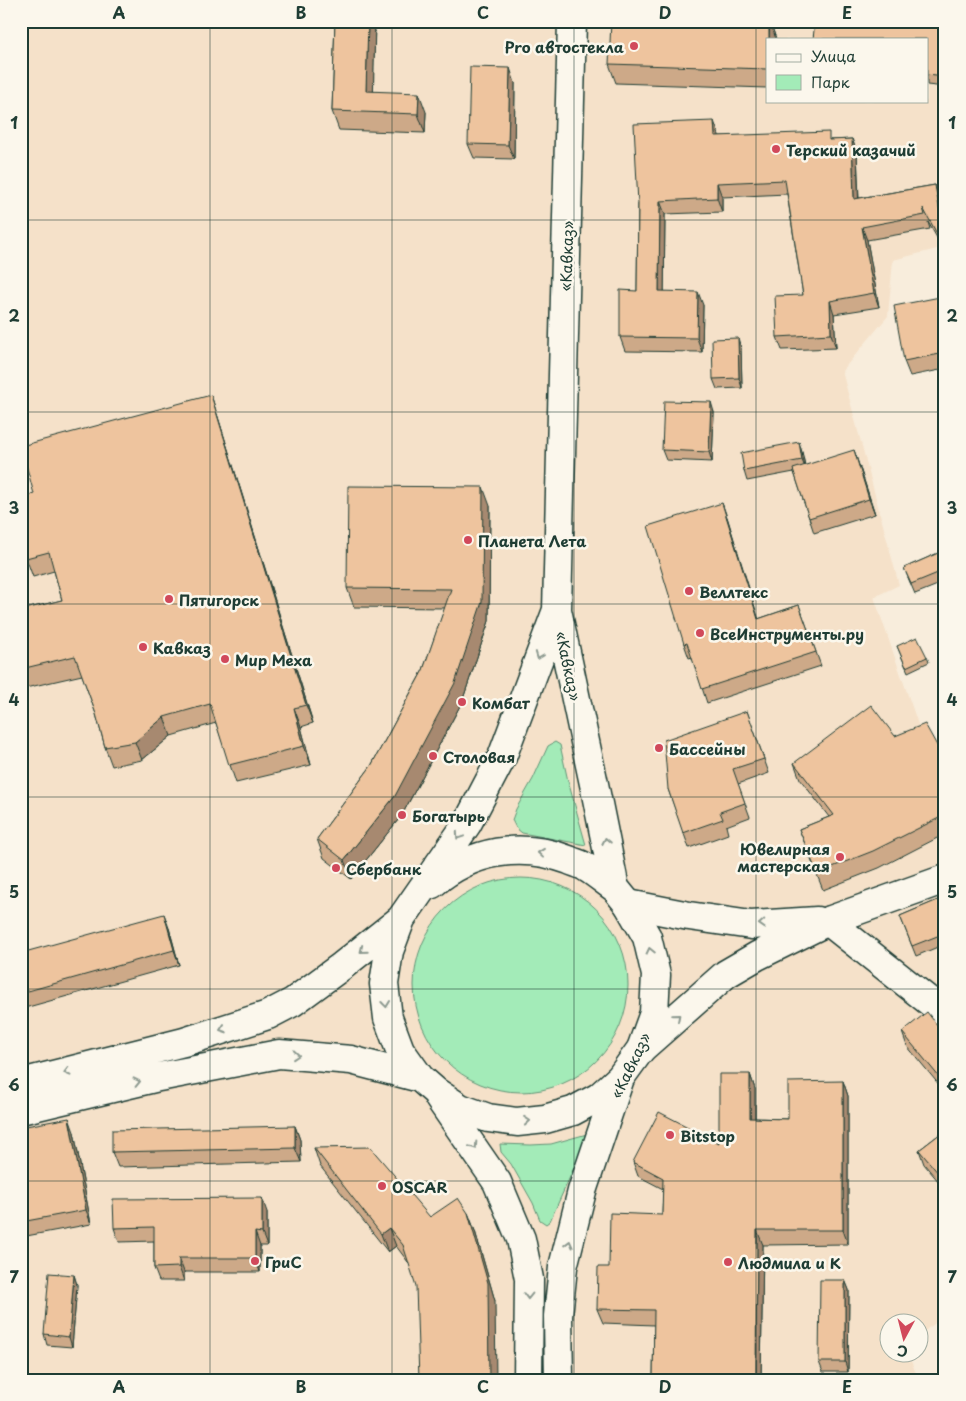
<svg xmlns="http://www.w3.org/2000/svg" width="966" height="1401" viewBox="0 0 966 1401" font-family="'Playpen Sans',sans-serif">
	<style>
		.built { fill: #f5e1c9; fill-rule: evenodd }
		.green { fill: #a3ebb8; stroke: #619476 }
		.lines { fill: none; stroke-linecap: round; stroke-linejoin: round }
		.street-casing { stroke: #1f3d34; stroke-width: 31 }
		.secondary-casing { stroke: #1f3d34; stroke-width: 31 }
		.primary-casing { stroke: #1f3d34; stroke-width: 31 }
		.street { stroke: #fbf7ec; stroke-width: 28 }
		.secondary { stroke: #fbf7ec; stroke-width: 28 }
		.primary { stroke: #fbf7ec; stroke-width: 28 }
		.wall { fill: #cda988; stroke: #1f3d34 }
		.shaded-wall { fill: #a7896f; stroke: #1f3d34 }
		.building { fill: #eec49e; stroke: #1f3d34 }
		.oneway { stroke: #8d9a90 }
		.grid { fill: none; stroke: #1f3d34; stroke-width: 1; stroke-opacity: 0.55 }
		.poi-dot { fill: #d1495b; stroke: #fbf7ec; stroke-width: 2 }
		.labels { text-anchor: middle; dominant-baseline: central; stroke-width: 5; stroke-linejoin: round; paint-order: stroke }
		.poi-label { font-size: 15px; font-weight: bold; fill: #1f3d34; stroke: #fbf7ec; text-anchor: start }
		.street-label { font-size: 15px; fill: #1f3d34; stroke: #fbf7ec }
		.neatline { fill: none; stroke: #1f3d34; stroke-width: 2 }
		.grid-label { font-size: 16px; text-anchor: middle; font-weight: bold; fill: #1f3d34 }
	</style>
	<rect width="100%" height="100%" fill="#f8eddc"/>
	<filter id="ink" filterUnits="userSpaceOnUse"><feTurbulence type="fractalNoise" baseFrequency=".02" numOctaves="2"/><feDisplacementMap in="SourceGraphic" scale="10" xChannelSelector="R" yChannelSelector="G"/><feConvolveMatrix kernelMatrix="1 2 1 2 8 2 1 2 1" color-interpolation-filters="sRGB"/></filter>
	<g filter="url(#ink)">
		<path class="built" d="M21 21H945V247L893 260 888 316 842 371 899 585 874 597 919 727 945 750V1316L919 1335 918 1324H888V1354H908L919 1380H21ZM767 39H927V101H767Z"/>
		<path class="green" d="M555 742 560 745 568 781 586 845 522 833 516 828 512 820 516 809 533 779 548 746Z
			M414 985a107 107 0 1 1 214 0a107 107 0 1 1-214 0Z
			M587 1134 589 1142 579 1157 550 1221 546 1224 540 1220 533 1203 511 1164 501 1152 500 1144 531 1145 551 1144Z"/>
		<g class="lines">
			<defs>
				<path id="street" d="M828 921 934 1005 945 1016"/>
				<path id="secondary" d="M628 904 689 916 751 925 817 921
					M641 1049 726 974 757 956 828 921 945 879"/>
				<path id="primary" d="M432 884C472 850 521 842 569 860 575 863 582 864 587 868 597 874 606 882 615 888
					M420 1078 400 1050 388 1018 384 984 389 951 401 919 467 824 502 757 557 610
					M21 1083 184 1042 268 1015 293 1002 342 966 400 920
					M439 1098 497 1182 521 1239 529 1279 528 1380
					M21 1110 159 1077 279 1054 351 1060 420 1078 436 1092 460 1108 488 1118 517 1122 545 1119 573 1111 599 1097 620 1078
					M559 1380 558 1316 563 1267 582 1191 620 1078 641 1049 654 1013 656 975 647 937 628 904 615 888 594 784 557 610 572 21"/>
			</defs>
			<use href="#street" class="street-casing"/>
			<use href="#secondary" class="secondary-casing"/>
			<use href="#primary" class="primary-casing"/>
			<use href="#street" class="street"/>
			<use href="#secondary" class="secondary"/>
			<use href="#primary" class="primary"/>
		</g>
		<path class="wall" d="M335 21H375L373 91 426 112 425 133 339 130 332 111Z
			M770 21 776 39H767V88L616 83 609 64Z
			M945 21V87L927 85V39Z
			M515 83 514 159 474 158 468 144Z
			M719 135V136L832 140 852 139 857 152 859 198 935 185 940 198 945 227V252L928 222 930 229 867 240 879 307 834 314 836 348 782 350 777 337 803 295 787 194 722 197V212L665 214 664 291 703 305 702 352 625 351 620 337 637 291 638 204Z
			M945 312V369L910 376 904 361Z
			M741 348 742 388 717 389 713 379Z
			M714 412 712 462 666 460 662 450Z
			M217 414 313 723 301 727 311 765 236 783 216 723 171 736 142 760 112 766 105 747 96 714 82 675 21 689V610L62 600 54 571 33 577 26 558 34 494Z
			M802 452 805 466 859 465 875 514 814 533 794 472 747 481 744 471Z
			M490 506 489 621 462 702 402 815 351 879 324 858 317 839 371 766 423 670 445 608 354 607 347 588Z
			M727 517 758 619 799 605 821 666 707 703 692 657 689 658 684 644Z
			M945 550V582L915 594 904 568Z
			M897 646 927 657 929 662 908 672Z
			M747 711 769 773 738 784 750 817 726 826 728 834 689 848 668 789Z
			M895 736 945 760V834L879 868 823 890 799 829 829 817 800 779 794 763Z
			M945 897V944L916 956 900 916Z
			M169 928 179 965 21 1009V953Z
			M902 1032 945 1035V1092L907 1046Z
			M750 1074 755 1089V1118L788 1119 843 1081 848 1096V1244L763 1245 761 1380H653L654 1325 603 1323 597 1309 609 1267 662 1215 663 1189 638 1176 633 1162 719 1143Z
			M945 1093V1110L940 1097Z
			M295 1126 300 1140 301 1162 118 1167 112 1152Z
			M21 1127 74 1132 91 1224 21 1237Z
			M945 1130 944 1188 924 1164 919 1150Z
			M314 1148 430 1217 468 1213 475 1231 495 1301 408 1262 396 1246 388 1252 320 1166Z
			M267 1212V1246H260V1272H184V1281H159L154 1268V1241L119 1242 114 1228Z
			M74 1275 77 1285 72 1347 47 1345 44 1334Z
			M845 1280 849 1290 848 1372H823L819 1362Z"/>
		<path class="shaded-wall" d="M368 21H375L373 110 366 91Z
			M770 21 776 39H769Z
			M510 68 515 83 514 159 508 145Z
			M419 93 426 112 425 133 418 114Z
			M714 121 719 135 720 150 715 136Z
			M852 139 857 152 859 212 854 199Z
			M717 183 722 197V212L717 198Z
			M935 185 940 198 945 227V240Z
			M660 201 665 214 664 305 659 291Z
			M862 227 867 240 879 307 874 293Z
			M698 292 703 305 702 352 697 338Z
			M940 297 945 312V325Z
			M830 301 834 314 836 348 831 334Z
			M738 338 741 348 742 388 739 378Z
			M211 395 217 414 313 723 306 705Z
			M711 402 714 412 712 462 709 452Z
			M799 442 802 452 806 470 802 460Z
			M854 450 859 465 875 514 869 499Z
			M483 487 490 506 489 621 462 702 402 815 351 879 344 860 395 796Z
			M722 503 727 517 763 633 758 619Z
			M294 708 301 727 311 765 304 746Z
			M164 717 171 736 142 760 135 742Z
			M164 914 169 928 179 965 174 950Z
			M750 1074 755 1089V1133L750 1118Z
			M843 1081 848 1096V1244L843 1230Z
			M69 1118 74 1132 91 1224 86 1210Z
			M295 1126 300 1140 301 1162 295 1148Z
			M945 1170V1187L944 1188 939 1174Z
			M262 1198 267 1212V1246L262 1233Z
			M468 1213 475 1231 495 1301 496 1380H489Z
			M389 1228 396 1246 388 1252 381 1234Z
			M757 1230 763 1245 761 1380H756Z
			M255 1232 260 1246V1272L255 1258Z
			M179 1258 184 1272V1281L179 1267Z
			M74 1275 77 1285 72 1347 69 1337Z
			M845 1280 849 1290 848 1372 845 1362Z"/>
		<path class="building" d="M335 21H368L366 91 419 93 418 114 332 111Z
			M611 21H769V39H767V69L609 64Z
			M815 21H945V77L927 75V39H813Z
			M470 67 510 68 508 145 468 144Z
			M714 121 715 136 829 132V140L852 139 854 199 935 185 945 240 941 241 923 208 925 215 862 227 874 293 830 301 831 334 777 337 775 296 803 295 785 180 717 183V198L660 201 659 291 698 292 697 338 620 337V290L637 291 638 204 634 124Z
			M940 297 945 325V353L904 361 894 306Z
			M738 338 739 378 713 379 712 339Z
			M211 395 306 705 294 708 304 746 229 765 210 704 164 717 135 742 105 747 96 714 75 656 21 669V610L62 600 49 552 26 558 21 541V498L34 494 21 446Z
			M664 401 711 402 709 452 662 450Z
			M799 442 802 460 744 471 741 453Z
			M854 450 869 499 809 518 793 469Z
			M348 486 483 487 482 602 455 683 395 796 344 860 317 839 371 766 423 670 451 589 347 588Z
			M722 503 758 619 799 605 816 652 702 689 687 643 684 644 648 526Z
			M945 550V570L911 584 904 568Z
			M917 637 927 657 906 667 897 646Z
			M871 705 895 736 925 724 945 760V815L873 851 817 873 799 829 834 815 794 763Z
			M747 711 764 759 733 769 745 803 720 812 723 819 683 833 668 789 664 740Z
			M945 897V933L912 946 900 916Z
			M164 914 174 950 21 993V953Z
			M927 1012 945 1035V1084L902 1032Z
			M719 1074H750V1118L788 1119V1082L843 1081V1230H757L756 1380H653L654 1310 597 1309 598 1267H609L610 1213 662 1215 663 1178 633 1162 659 1112 719 1143Z
			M945 1093V1103L940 1097Z
			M69 1118 86 1210 21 1222V1127Z
			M295 1126V1148L112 1152V1130Z
			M945 1130V1170L939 1174 919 1150Z
			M370 1147 430 1217 458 1198 468 1213 488 1283 489 1380H419L416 1286 403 1245 389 1228 381 1234 314 1148Z
			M262 1198V1233L255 1232V1258H179V1267L154 1268V1227L114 1228 113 1199Z
			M49 1273 74 1275 69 1337 44 1334Z
			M820 1280H845V1362H819Z"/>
		<defs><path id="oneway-chevron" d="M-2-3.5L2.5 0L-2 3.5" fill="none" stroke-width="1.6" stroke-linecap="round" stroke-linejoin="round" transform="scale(1.25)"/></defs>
		<g class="oneway">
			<use href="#oneway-chevron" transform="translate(539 656) rotate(111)"/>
			<use href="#oneway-chevron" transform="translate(459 836) rotate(124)"/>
			<use href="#oneway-chevron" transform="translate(606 841) rotate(-101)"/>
			<use href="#oneway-chevron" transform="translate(541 853) rotate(-174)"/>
			<use href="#oneway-chevron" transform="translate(762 924) rotate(177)"/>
			<use href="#oneway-chevron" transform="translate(363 950) rotate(141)"/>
			<use href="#oneway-chevron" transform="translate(650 951) rotate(-103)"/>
			<use href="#oneway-chevron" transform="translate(386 1004) rotate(83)"/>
			<use href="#oneway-chevron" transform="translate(677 1017) rotate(-41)"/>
			<use href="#oneway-chevron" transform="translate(223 1029) rotate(162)"/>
			<use href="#oneway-chevron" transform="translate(296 1055) rotate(5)"/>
			<use href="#oneway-chevron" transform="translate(67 1072) rotate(166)"/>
			<use href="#oneway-chevron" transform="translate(137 1082) rotate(-13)"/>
			<use href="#oneway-chevron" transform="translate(527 1121) rotate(-5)"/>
			<use href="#oneway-chevron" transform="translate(474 1146) rotate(57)"/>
			<use href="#oneway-chevron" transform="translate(569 1244) rotate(-76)"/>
			<use href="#oneway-chevron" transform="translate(528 1296) rotate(91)"/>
		</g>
	</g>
	<path class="grid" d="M210 21V1380M392 21V1380M574 21V1380M756 21V1380M21 220H945M21 412H945M21 604H945M21 797H945M21 989H945M21 1181H945"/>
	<g class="poi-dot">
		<circle cx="634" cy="46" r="5"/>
		<circle cx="776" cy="149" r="5"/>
		<circle cx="468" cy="540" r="5"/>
		<circle cx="689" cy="591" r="5"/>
		<circle cx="169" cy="599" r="5"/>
		<circle cx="700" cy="633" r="5"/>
		<circle cx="143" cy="647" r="5"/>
		<circle cx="225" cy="659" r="5"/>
		<circle cx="462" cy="702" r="5"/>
		<circle cx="659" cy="748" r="5"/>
		<circle cx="433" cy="756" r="5"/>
		<circle cx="402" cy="815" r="5"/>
		<circle cx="840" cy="857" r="5"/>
		<circle cx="336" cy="868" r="5"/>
		<circle cx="670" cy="1135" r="5"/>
		<circle cx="382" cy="1186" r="5"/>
		<circle cx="255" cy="1261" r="5"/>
		<circle cx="728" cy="1262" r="5"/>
	</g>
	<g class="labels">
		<g class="poi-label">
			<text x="624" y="46" text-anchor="end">Pro автостекла</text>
			<text x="786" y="149">Терский казачий</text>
			<text x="478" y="540">Планета Лета</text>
			<text x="699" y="591">Веллтекс</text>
			<text x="179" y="599">Пятигорск</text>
			<text x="710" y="633">ВсеИнструменты.ру</text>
			<text x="153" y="647">Кавказ</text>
			<text x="235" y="659">Мир Меха</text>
			<text x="472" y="702">Комбат</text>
			<text x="669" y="748">Бассейны</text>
			<text x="443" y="756">Столовая</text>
			<text x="412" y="815">Богатырь</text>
			<text x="830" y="848" text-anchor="end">Ювелирная<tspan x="830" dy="17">мастерская</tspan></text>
			<text x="346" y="868">Сбербанк</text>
			<text x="680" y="1135">Bitstop</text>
			<text x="392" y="1186">OSCAR</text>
			<text x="265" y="1261">ГриС</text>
			<text x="738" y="1262">Людмила и К</text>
		</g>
		<g class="street-label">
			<text transform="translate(566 256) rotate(-88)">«Кавказ»</text>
			<text transform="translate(569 666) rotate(78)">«Кавказ»</text>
			<text transform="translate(630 1065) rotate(-64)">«Кавказ»</text>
		</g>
	</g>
	<rect width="966" height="1401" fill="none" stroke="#fbf7ec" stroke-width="55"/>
	<rect x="766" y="38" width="162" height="65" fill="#fbf7ec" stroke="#a3ada2"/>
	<rect x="776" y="54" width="25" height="8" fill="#fbf7ec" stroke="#a3ada2"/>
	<text x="811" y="62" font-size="15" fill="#1f3d34">Улица</text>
	<rect x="776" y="75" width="25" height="15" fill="#a3ebb8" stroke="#a3ada2"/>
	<text x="811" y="88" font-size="15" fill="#1f3d34">Парк</text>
	<g transform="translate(904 1338) rotate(187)"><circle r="24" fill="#fbf7ec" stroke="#a3ada2"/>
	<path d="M0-4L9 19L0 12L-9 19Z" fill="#d1495b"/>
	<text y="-8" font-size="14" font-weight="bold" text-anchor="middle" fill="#1f3d34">С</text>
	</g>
	<rect x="28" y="28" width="910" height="1346" class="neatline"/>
	<g class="grid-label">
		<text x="119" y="19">A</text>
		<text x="301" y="19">B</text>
		<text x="483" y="19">C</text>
		<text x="665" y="19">D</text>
		<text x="847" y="19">E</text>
		<text x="14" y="129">1</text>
		<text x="952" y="129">1</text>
		<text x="14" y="322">2</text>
		<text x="952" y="322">2</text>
		<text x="14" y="514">3</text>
		<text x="952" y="514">3</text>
		<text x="14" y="706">4</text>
		<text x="952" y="706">4</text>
		<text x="14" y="898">5</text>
		<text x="952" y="898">5</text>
		<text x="14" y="1091">6</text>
		<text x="952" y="1091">6</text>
		<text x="14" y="1283">7</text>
		<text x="952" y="1283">7</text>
		<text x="119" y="1393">A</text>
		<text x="301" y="1393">B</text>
		<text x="483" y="1393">C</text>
		<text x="665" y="1393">D</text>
		<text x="847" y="1393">E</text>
	</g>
</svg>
